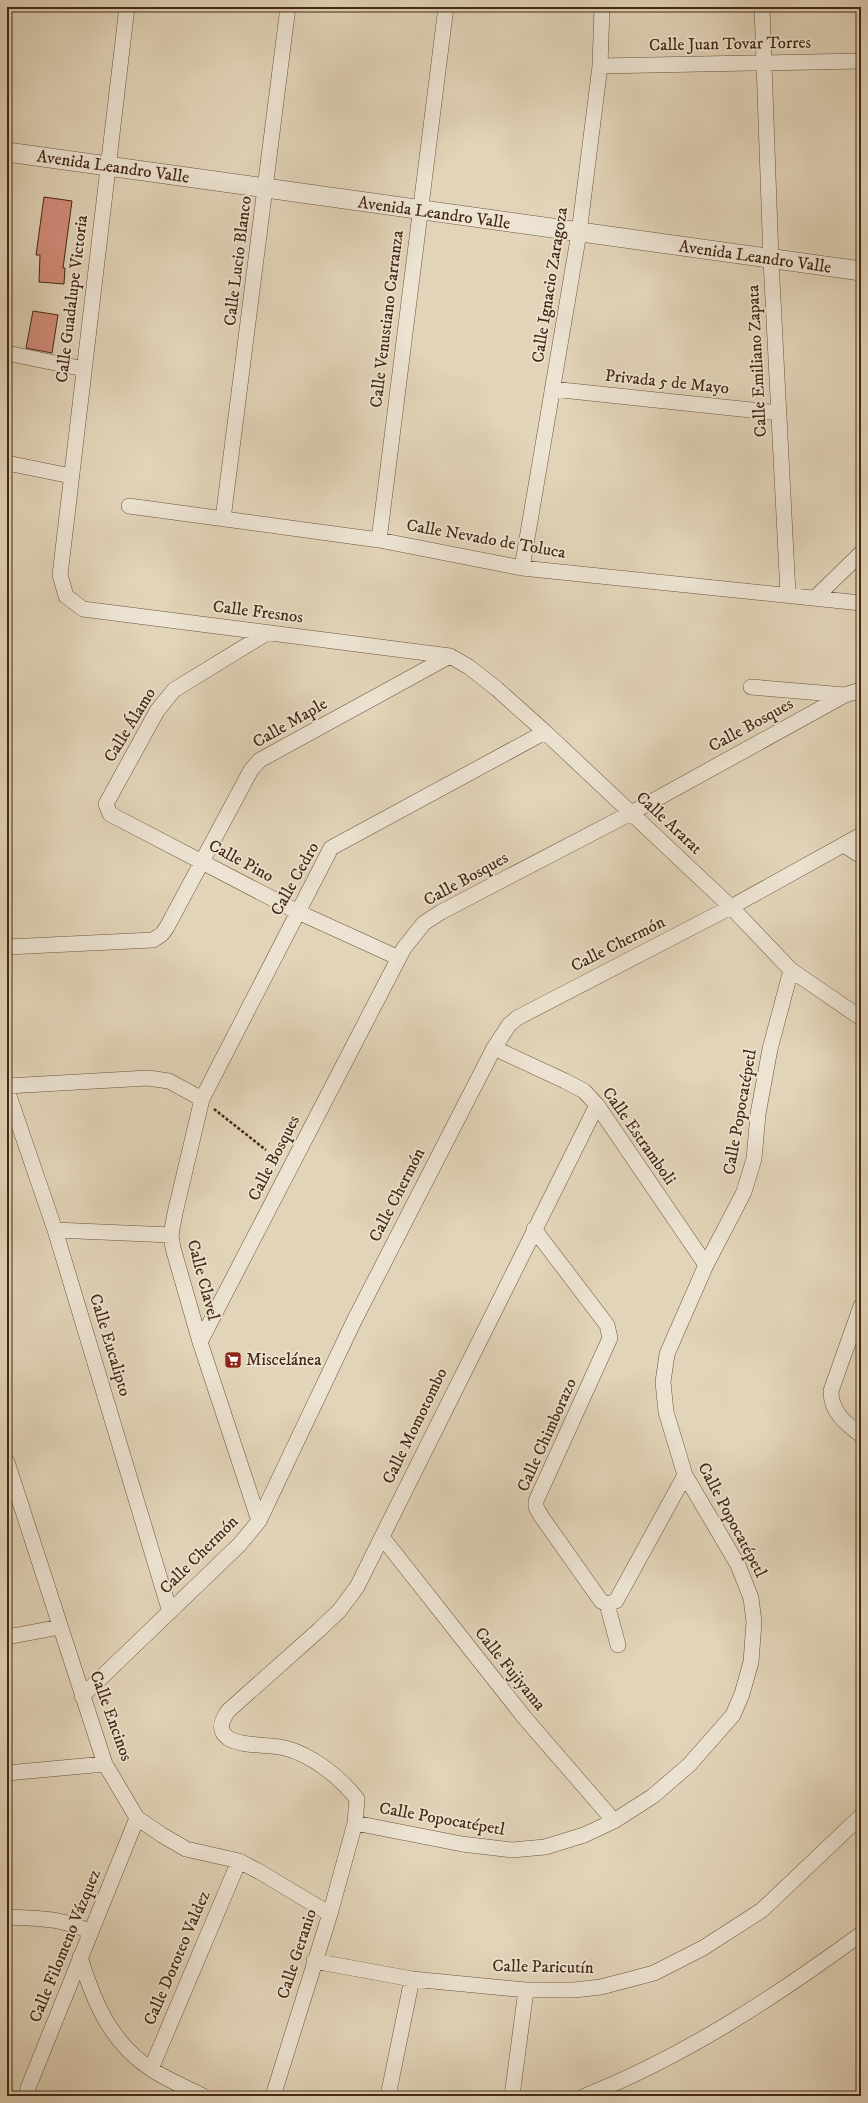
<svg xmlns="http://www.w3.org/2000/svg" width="868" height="2103" viewBox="0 0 868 2103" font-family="'IM FELL DW Pica',serif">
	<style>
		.building { fill: #d48d7c; stroke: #442812 }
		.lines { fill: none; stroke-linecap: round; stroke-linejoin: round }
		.minor-casing { stroke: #6c533c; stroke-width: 16 }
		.tertiary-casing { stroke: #6c533c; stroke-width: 20 }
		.path { stroke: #442812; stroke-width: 2.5; stroke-dasharray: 3 2; stroke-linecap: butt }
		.minor { stroke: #ece3d2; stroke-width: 15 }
		.tertiary { stroke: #ece3d2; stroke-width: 19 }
		.labels { text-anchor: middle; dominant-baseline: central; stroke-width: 3.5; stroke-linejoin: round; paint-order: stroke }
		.street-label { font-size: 17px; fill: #442812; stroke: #ece3d2 }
		.poi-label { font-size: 17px; fill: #442812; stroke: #ece3d2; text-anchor: start }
	</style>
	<rect width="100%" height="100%" fill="#e2d4b9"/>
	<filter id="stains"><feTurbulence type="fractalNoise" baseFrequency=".005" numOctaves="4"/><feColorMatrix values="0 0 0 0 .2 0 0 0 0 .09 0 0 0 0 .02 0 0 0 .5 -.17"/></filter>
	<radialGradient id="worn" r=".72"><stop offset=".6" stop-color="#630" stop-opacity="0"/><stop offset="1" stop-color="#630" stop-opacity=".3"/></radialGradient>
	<path class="building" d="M44 197 72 201 63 268H65L64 284 39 282 40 255H36Z
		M33 311 58 315 52 353 26 348Z"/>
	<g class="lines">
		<defs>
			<path id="minor" d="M127 7 60 575 66 596 83 609 450 656 469 667 497 689 545 732 731 907 791 970 861 1018
				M762 7 771 260 788 594
				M600 66 861 61
				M7 353 84 369
				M552 389 779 413
				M7 463 71 476
				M129 506 379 540 522 568 861 603
				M223 519 288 7
				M379 540 446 7
				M522 568 579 233 600 66 602 7
				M816 597 861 553
				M267 633 174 690 157 711 106 804 110 814 298 912 399 958
				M751 687 845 695
				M844 845 861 856
				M7 947 153 940 162 934 167 927 251 770 260 760 450 656
				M494 1048 565 1081 584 1091 597 1105 706 1265
				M7 1086 148 1078 169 1081 202 1099
				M7 1090 55 1230 170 1612
				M597 1105 357 1587 339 1611 319 1630 228 1711C222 1720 217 1730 228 1738 241 1747 270 1744 285 1748 312 1755 340 1777 357 1799L355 1823 462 1844 512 1850 545 1847 584 1835 614 1821 653 1796 689 1765 733 1715 742 1694 751 1662 754 1622 751 1598 738 1565 685 1475 666 1412 663 1382 667 1354 706 1265 744 1192 754 1159 758 1114 770 1049 791 970
				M534 1229 607 1325 610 1338 536 1501V1507L541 1516 601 1601 607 1604 616 1601 685 1475
				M55 1230 171 1235
				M861 1306 831 1391C831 1412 845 1423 861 1435
				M200 1342 404 948 424 923 441 912 631 813 845 695 861 690
				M7 1462 105 1764 137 1818 162 1835 186 1849 239 1861 260 1872 330 1914
				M259 1521 200 1342 173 1248 171 1235 175 1213 202 1099 331 848 545 732
				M382 1537 524 1717 614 1821
				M607 1604 618 1645
				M7 1637 60 1627
				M82 1696 211 1572 240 1544 259 1521 354 1321 494 1048 509 1025 517 1018 731 907 861 835
				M7 1773 105 1764
				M7 1917C41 1919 59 1917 91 1932
				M80 1957C94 2002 110 2042 151 2069 167 2080 186 2087 203 2096
				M314 1961 412 1979 526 1990H574L601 1987 654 1973 703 1948 762 1910 861 1816
				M151 2069 239 1861
				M28 2088 137 1818
				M273 2096 330 1914 355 1823
				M388 2096 412 1979
				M512 2096 526 1990
				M585 2096C685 2056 775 1997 861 1934"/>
			<path id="tertiary" d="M7 152 861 271"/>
		</defs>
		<use href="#minor" class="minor-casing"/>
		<use href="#tertiary" class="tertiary-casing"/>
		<path class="path" d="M214 1109 266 1150"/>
		<use href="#minor" class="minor"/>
		<use href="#tertiary" class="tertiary"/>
	</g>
	<defs>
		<symbol id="supermarket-square" viewBox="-11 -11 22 22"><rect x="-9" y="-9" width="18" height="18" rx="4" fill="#8f2418" stroke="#ece3d2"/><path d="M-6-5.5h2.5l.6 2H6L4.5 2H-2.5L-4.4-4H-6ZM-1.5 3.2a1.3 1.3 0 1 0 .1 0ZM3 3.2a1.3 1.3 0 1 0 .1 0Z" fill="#fff"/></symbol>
	</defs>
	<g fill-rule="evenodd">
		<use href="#supermarket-square" x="223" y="1350" width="20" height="20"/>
	</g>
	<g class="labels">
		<g class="street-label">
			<text transform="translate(730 44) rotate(-1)">Calle Juan Tovar Torres</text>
			<text transform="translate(113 167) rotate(8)">Avenida Leandro Valle</text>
			<text transform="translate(434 213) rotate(8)">Avenida Leandro Valle</text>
			<text transform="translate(755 257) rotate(8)">Avenida Leandro Valle</text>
			<text transform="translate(238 261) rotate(-83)">Calle Lucio Blanco</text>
			<text transform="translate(550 285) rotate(-81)">Calle Ignacio Zaragoza</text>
			<text transform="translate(72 299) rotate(-83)">Calle Guadalupe Victoria</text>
			<text transform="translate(387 319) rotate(-83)">Calle Venustiano Carranza</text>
			<text transform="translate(757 361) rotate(-93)">Calle Emiliano Zapata</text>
			<text transform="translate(667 382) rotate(6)">Privada 5 de Mayo</text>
			<text transform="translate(486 539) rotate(10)">Calle Nevado de Toluca</text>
			<text transform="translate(258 612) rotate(7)">Calle Fresnos</text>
			<text transform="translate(290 723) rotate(-30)">Calle Maple</text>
			<text transform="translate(130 725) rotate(-59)">Calle Álamo</text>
			<text transform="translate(751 725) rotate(-29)">Calle Bosques</text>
			<text transform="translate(669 823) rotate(43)">Calle Ararat</text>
			<text transform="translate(241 861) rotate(28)">Calle Pino</text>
			<text transform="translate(295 879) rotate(-61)">Calle Cedro</text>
			<text transform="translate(466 879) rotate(-29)">Calle Bosques</text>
			<text transform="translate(618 944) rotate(-27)">Calle Chermón</text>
			<text transform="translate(740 1112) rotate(-80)">Calle Popocatépetl</text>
			<text transform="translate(639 1136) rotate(55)">Calle Estramboli</text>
			<text transform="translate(274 1158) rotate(-63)">Calle Bosques</text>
			<text transform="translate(397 1195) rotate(-63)">Calle Chermón</text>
			<text transform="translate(203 1280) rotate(75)">Calle Clavel</text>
			<text transform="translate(110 1345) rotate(73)">Calle Eucalipto</text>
			<text transform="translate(415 1426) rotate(-64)">Calle Momotombo</text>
			<text transform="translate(547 1435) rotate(-66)">Calle Chimborazo</text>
			<text transform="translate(732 1520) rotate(62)">Calle Popocatépetl</text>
			<text transform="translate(199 1555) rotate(-45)">Calle Chermón</text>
			<text transform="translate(510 1669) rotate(51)">Calle Fujiyama</text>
			<text transform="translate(111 1716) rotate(70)">Calle Encinos</text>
			<text transform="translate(442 1819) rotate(10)">Calle Popocatépetl</text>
			<text transform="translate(65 1946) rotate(-68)">Calle Filomeno Vázquez</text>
			<text transform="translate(297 1954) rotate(-72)">Calle Geranio</text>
			<text transform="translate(177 1958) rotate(-67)">Calle Doroteo Valdez</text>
			<text transform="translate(543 1967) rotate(1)">Calle Paricutín</text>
		</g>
		<g class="poi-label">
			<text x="246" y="1360">Miscelánea</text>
		</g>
	</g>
	<rect width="868" height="2103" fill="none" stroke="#e2d4b9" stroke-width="24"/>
	<rect x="8" y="8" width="852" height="2087" fill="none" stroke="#442812" stroke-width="2"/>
	<rect x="12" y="12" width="844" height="2079" fill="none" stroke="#442812"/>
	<rect width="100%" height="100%" filter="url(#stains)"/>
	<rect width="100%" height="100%" fill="url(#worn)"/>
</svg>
